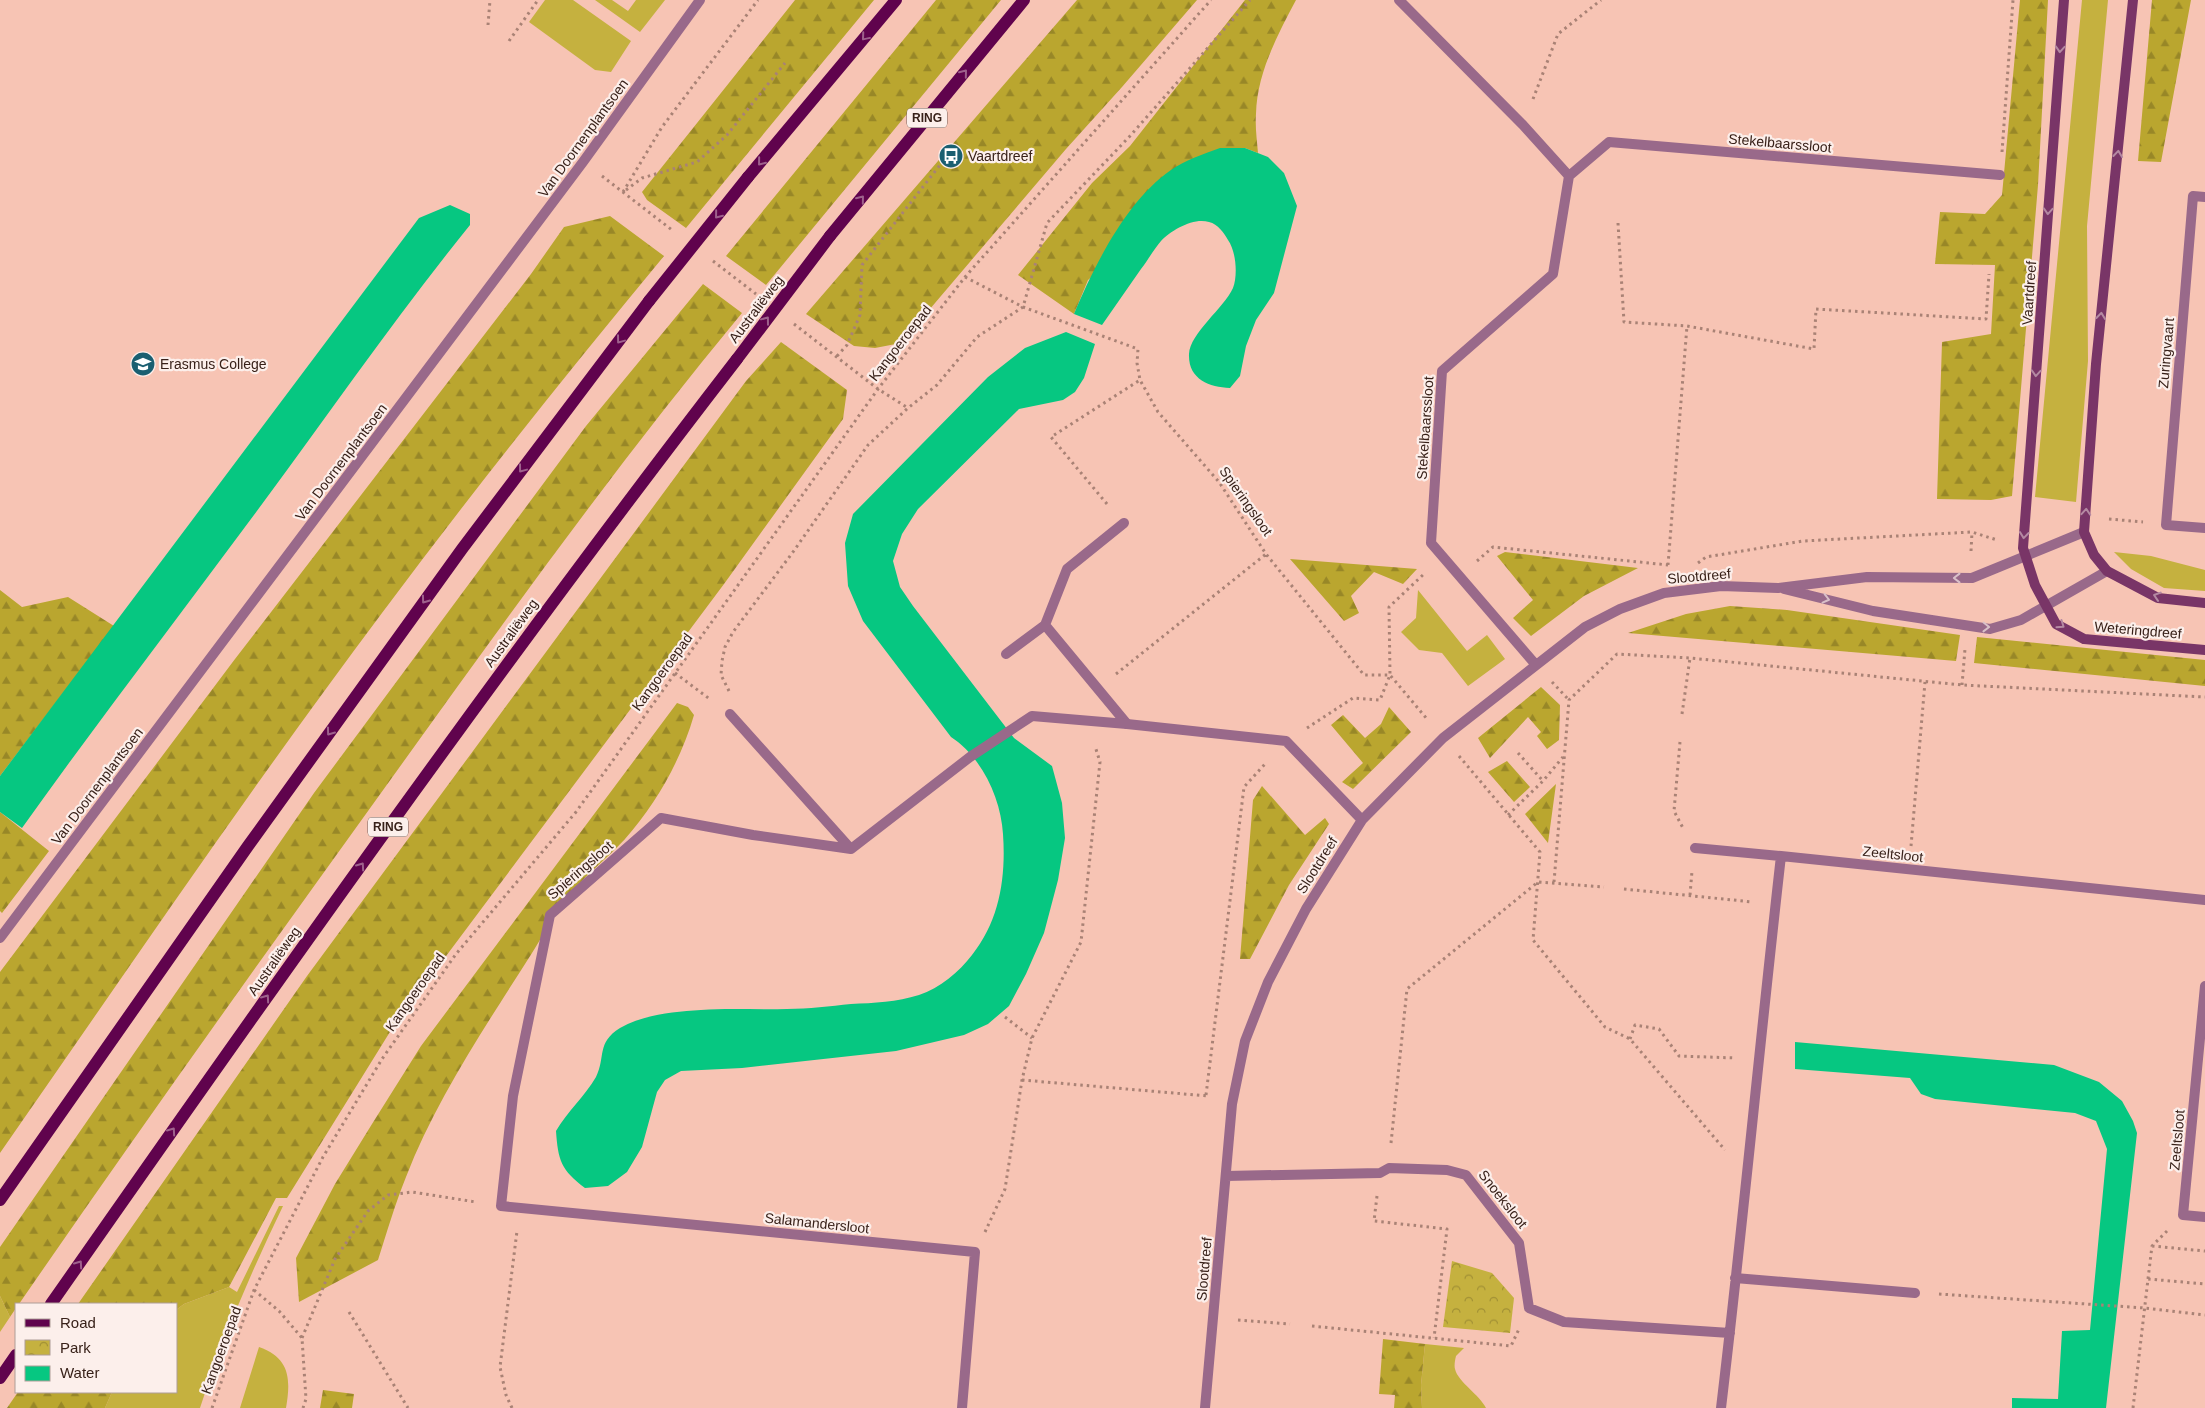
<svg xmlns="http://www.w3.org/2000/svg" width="2205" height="1408" viewBox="0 0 2205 1408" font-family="Helvetica,sans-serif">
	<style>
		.green { fill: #c5b13f }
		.forest { fill: url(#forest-firs) }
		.park { fill: url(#park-crowns) }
		.water { fill: #06c781 }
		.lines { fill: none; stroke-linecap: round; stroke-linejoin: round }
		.path { stroke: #a98275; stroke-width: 3; stroke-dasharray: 2.5 4; stroke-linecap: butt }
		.lane { stroke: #99698a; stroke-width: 10 }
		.street { stroke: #99698a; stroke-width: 10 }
		.secondary { stroke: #793567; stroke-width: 10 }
		.primary { stroke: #60034d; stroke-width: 12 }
		.primary-bridge { stroke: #60034d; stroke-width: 12 }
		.oneway { stroke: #9e618c }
		.oneway2 { stroke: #b489a2 }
		.oneway3 { stroke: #d9c0c9 }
		.labels { text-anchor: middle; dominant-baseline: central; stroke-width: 4.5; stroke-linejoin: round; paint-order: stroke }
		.shield { fill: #fcefeb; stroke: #735f58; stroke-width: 1 }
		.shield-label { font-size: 12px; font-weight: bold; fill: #382119 }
		.street-label { font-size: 14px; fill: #382119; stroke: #fcefeb }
		.poi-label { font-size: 14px; fill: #382119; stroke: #fcefeb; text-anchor: start }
	</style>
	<defs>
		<pattern id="forest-firs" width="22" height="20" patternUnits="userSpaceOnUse" patternTransform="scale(1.25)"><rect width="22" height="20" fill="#baa62f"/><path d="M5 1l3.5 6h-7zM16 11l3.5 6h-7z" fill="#988727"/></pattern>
		<pattern id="park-crowns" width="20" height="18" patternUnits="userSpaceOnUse" patternTransform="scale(1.25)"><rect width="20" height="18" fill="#c5b13f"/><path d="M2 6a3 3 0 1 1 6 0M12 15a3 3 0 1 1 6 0" fill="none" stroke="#a19034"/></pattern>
	</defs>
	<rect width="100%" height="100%" fill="#f7c4b4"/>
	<path class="green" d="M545 0H573L631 41 611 72 595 70 529 22Z
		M595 0H612L628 11 636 0H665L640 32Z
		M2082 0H2108L2087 226 2088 361 2076 502 2035 497Z
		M2114 552 2151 556 2205 570V591L2164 588 2131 569Z
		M1418 590 1467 651 1487 635 1505 659 1468 686 1442 653 1419 650 1401 632 1416 618Z
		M279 1206H283C251 1272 223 1338 200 1408H105L112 1392H176V1310L184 1304 229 1287 237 1292Z
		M0 1296 10 1317 0 1332Z
		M1425 1344 1464 1348 1456 1356C1455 1360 1454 1366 1455 1369 1458 1382 1480 1395 1486 1408H1422L1421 1385Z
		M259 1347C290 1358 291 1379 286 1408H240Z"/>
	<path class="forest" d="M795 0H874L686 228 647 200 642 192Z
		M936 0H1001L766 285 726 256Z
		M1077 0H1197L1122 87 1066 149 901 343 875 348 854 346 806 314Z
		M1245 0H1296C1277 36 1257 73 1256 114 1255 127 1257 140 1258 153L1245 148 1088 280 1074 314 1018 275 1092 183 1130 146Z
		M2020 0H2048L2038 185 2012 496 1991 500 1937 499 1942 342 1991 334 1995 265 1935 264 1940 212 1985 214 2002 195Z
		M2152 0H2191L2161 162 2138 161Z
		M610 216 664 256C567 373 473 491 382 613 250 789 126 972 0 1153V972L235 659 531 274 564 227Z
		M703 284 742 313C616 465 501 626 386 786 262 958 139 1130 19 1304H16V1308L10 1317 0 1296V1247L314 793 586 426Z
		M781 342 847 390 843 419 724 584 393 1027 287 1198H276L229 1287 184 1304 176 1310V1304H78L307 976 746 381Z
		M1505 552 1638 568 1584 596 1531 636 1513 618 1533 600 1497 556Z
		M1290 559 1417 569 1403 584 1374 572 1351 596 1359 613 1344 621Z
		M0 590 22 607 68 597 114 626 0 776Z
		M1730 606 1787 610 1960 635 1956 661 1628 633 1686 614Z
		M1977 637 2205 660V686L1974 663Z
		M1541 687 1560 705 1559 740 1547 749 1537 736 1541 732 1528 717 1490 758 1478 738Z
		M677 703 688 707 694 715C681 760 656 804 625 839 605 861 581 878 564 902 552 918 543 936 532 953 487 1024 436 1099 406 1177 395 1204 387 1232 378 1260L299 1302 296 1258 335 1184 372 1124 421 1046Z
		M1389 707 1411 732 1353 789 1342 782 1363 763 1331 725 1343 715 1365 738 1381 724Z
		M1507 761 1530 787 1514 802 1488 772Z
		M1556 784 1548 843 1525 814Z
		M1262 786 1305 835 1325 818 1329 824 1289 885 1250 959H1240L1253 800Z
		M0 812 49 851 2 913 0 911Z
		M1383 1339 1425 1344 1421 1385 1422 1408H1394L1395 1395 1379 1394Z
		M323 1390 354 1394 352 1408H320Z
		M18 1392H112L105 1408H7Z"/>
	<path class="park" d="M1452 1261 1492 1273 1514 1298 1510 1333 1443 1327Z"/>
	<path class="water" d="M1220 148H1245L1268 157 1284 173 1297 206 1274 293 1256 320 1246 346 1240 376 1230 388C1209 387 1188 379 1189 354 1190 333 1224 308 1233 288 1238 275 1236 251 1228 240 1224 233 1218 224 1209 222 1194 217 1171 230 1161 241 1154 249 1148 260 1141 269 1128 288 1115 306 1102 325L1074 314C1094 266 1127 200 1171 170 1185 160 1204 154 1220 148Z
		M450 205 470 214V225C398 314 333 408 265 500 184 610 101 717 22 828L0 812V776L419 218Z
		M1066 332 1095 344 1084 378 1075 392 1063 400 1019 409 918 509 902 534 893 561 900 587 913 606 1014 738 1052 766 1062 803 1065 838 1058 880 1044 933 1026 974 1009 1006 988 1024 964 1035 896 1051 742 1068 681 1071 665 1080 657 1092 642 1147 627 1172 608 1186 585 1188C561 1170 558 1160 556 1131 567 1112 585 1096 596 1077 606 1057 596 1043 620 1028 645 1014 673 1012 701 1010 730 1008 758 1010 787 1009 809 1009 830 1006 851 1004 874 1003 897 1002 919 995 940 988 959 972 972 955 1000 920 1006 877 1003 834 1001 799 982 757 951 737L863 621 848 586 845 543 853 514 988 377 1025 348Z
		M1795 1042 2054 1065 2099 1082 2122 1101 2133 1121 2137 1133 2106 1408H2012V1398L2058 1399 2062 1331 2090 1330 2107 1149 2096 1121 2075 1113 1935 1099 1921 1094 1910 1078 1795 1069Z"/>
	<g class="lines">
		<path class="path" d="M488 25 490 0
			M509 41 538 0
			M1533 99 1558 34 1601 0
			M2002 152 2013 0
			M602 176 672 230
			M626 190 642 178 697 162 727 135 785 63
			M623 192 662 127 758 0
			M1618 223 1624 322 1687 326 1814 349 1816 309 1986 319 1989 274
			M713 261 756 294
			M965 277 1023 307 1138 349 1137 363 1140 380 1158 412 1219 482 1266 554 1364 675H1390L1427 719
			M794 324 878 389 908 408
			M837 356 847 345 860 315 862 265 947 156
			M1107 504 1051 437 1140 380
			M2109 519 2143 522
			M1971 551 1972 532
			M1477 561 1493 547 1668 565
			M1698 563 1706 557 1803 541 1972 532 1997 540
			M1668 565 1687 326
			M675 673 711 700
			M1116 674 1266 554
			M1552 682 1569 700
			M1962 685 1965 649
			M729 691 721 675 722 661 725 647 733 632 793 552 868 445 908 408 937 385 977 337 1023 307 1047 223 1130 136 1250 0
			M1682 714 1690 658
			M1307 728 1353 698 1380 700 1390 675 1389 607 1425 573
			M1680 742 1674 811 1683 828
			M1518 753 1543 781
			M1459 756 1540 852 1533 940 1605 1027 1630 1039 1725 1150
			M1508 815 1543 781 1563 757
			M1911 846 1925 682
			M1554 882 1569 700 1617 654 1690 658 1962 685 2205 697
			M1624 889 1753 902
			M1690 895 1692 871
			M1005 1017 1032 1038
			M1630 1039 1635 1025 1659 1029 1679 1056 1736 1058
			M1022 1080 1208 1096
			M1206 1095 1244 787 1265 764
			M1391 1143 1407 989 1538 882 1604 887
			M1377 1196 1374 1221 1447 1229 1434 1338
			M985 1232 1005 1189 1022 1080 1032 1038 1081 942 1100 762 1095 746
			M2152 1246 2205 1251
			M2148 1279 2152 1246 2167 1231
			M254 1290 279 1311 302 1338 306 1399 303 1408
			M1939 1294 2145 1308 2205 1315
			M349 1312 408 1408
			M1238 1320 1290 1324
			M1312 1326 1511 1346 1519 1329
			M302 1338 335 1259 368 1211 388 1195 412 1192 476 1202
			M212 1408 254 1290 323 1157 382 1059 456 954 576 812 878 389 965 277 1211 0
			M512 1408 506 1395 500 1367 517 1231
			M2133 1408 2148 1279 2205 1284"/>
		<path class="lane" d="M1045 625 1067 569 1124 523
			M1006 654 1045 625 1127 724"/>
		<path class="street" d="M1399 0 1523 125 1569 176
			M2205 197 2193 196 2166 525 2205 528
			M1784 589 1873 611 1990 629 2021 620 2107 571
			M1536 665 1431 543 1442 371 1553 274 1569 176 1609 142 2000 175
			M730 714 851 849
			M1695 848 1781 856
			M0 938 583 162 700 0
			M2205 986 2183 1215 2205 1217
			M1226 1176 1380 1173 1389 1168 1447 1170 1466 1175 1519 1243 1529 1308 1564 1322 1730 1333
			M1735 1278 1915 1293
			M962 1408 975 1252 501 1206 513 1096 550 915 661 818 753 835 851 849 970 757 1032 716 1127 724 1286 741 1362 820
			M1205 1408 1232 1104 1245 1041 1268 982 1306 909 1362 820 1443 738 1585 627 1620 609 1664 593 1721 586 1778 588 1867 577 1972 578 2084 532
			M1721 1408C1743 1224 1760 1040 1781 856L2205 900"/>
		<path class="secondary" d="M2064 0 2023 548 2035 585 2056 624 2084 639 2205 650
			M2133 0 2096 364 2084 532 2094 555 2107 571 2158 598 2205 603"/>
		<path class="primary" d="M748 177 896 0
			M830 236 1024 0
			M0 1200 248 846 462 549 649 301
			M51 1304C274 985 499 667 737 359
			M0 1378 16 1355"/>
		<path class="primary-bridge" d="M649 301 748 177
			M737 359 830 236"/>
	</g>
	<defs><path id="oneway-chevron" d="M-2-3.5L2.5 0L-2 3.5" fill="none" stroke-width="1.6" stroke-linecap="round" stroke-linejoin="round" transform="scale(1.25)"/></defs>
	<g class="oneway">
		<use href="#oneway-chevron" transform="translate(865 37) rotate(130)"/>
		<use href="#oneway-chevron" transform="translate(964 73) rotate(-51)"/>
		<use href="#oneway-chevron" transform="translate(761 162) rotate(129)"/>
		<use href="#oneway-chevron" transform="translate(861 199) rotate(-51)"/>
		<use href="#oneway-chevron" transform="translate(718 215) rotate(129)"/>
		<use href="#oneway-chevron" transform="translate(766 320) rotate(-53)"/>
		<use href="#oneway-chevron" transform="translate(620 340) rotate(127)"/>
		<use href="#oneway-chevron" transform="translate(522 469) rotate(127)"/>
		<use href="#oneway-chevron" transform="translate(425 600) rotate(126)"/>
		<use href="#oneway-chevron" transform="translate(330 732) rotate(126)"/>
		<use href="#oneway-chevron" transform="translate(361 866) rotate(-55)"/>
		<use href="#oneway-chevron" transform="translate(266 998) rotate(-55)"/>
		<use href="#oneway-chevron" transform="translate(172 1131) rotate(-55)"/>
		<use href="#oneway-chevron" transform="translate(79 1264) rotate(-55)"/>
	</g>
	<g class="oneway2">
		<use href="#oneway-chevron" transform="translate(2060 49) rotate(94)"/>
		<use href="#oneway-chevron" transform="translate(2118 154) rotate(-84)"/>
		<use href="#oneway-chevron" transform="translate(2048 211) rotate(94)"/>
		<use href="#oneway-chevron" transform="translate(2101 316) rotate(-84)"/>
		<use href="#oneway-chevron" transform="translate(2036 373) rotate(94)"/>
		<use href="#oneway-chevron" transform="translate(2086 512) rotate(-86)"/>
		<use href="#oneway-chevron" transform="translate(2024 535) rotate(96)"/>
		<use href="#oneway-chevron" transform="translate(2157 596) rotate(-162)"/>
		<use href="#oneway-chevron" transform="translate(2061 625) rotate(35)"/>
	</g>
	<g class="oneway3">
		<use href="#oneway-chevron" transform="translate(1957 578) rotate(-180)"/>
		<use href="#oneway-chevron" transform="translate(1826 599) rotate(14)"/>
		<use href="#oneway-chevron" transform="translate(1986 627) rotate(1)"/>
	</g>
	<defs>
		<symbol id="bus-disc" viewBox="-11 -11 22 22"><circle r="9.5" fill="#1a5f71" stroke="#fcefeb"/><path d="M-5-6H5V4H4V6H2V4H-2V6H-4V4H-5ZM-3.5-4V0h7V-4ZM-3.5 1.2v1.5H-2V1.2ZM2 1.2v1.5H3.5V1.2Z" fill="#fff"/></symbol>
		<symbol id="school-disc" viewBox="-11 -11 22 22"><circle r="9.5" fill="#1a5f71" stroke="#fcefeb"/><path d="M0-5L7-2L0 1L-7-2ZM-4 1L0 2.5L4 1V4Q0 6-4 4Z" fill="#fff"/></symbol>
	</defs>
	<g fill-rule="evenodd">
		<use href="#bus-disc" x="937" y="142" width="28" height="28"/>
		<use href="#school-disc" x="129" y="350" width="28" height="28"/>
	</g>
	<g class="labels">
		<g class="shield">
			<rect x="907" y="108.5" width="40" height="19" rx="4"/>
			<rect x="368" y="817.5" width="40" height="19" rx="4"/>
		</g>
		<g class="shield-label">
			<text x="927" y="118">RING</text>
			<text x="388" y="827">RING</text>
		</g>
		<g class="street-label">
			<text transform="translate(583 138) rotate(-54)">Van Doornenplantsoen</text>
			<text transform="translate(1780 143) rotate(5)">Stekelbaarssloot</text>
			<text transform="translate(2029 293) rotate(-86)">Vaartdreef</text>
			<text transform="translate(756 309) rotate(-53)">Australiëweg</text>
			<text transform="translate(900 343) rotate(-52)">Kangoeroepad</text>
			<text transform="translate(2166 353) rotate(-85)">Zuringvaart</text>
			<text transform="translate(1425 428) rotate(-86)">Stekelbaarssloot</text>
			<text transform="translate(341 462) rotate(-53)">Van Doornenplantsoen</text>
			<text transform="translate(1246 501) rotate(55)">Spieringsloot</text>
			<text transform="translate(1699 576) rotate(-5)">Slootdreef</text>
			<text transform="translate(2138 630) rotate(5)">Weteringdreef</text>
			<text transform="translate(511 633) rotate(-54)">Australiëweg</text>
			<text transform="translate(662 672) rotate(-54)">Kangoeroepad</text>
			<text transform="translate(97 786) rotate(-53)">Van Doornenplantsoen</text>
			<text transform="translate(1893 854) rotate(6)">Zeeltsloot</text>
			<text transform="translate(1317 865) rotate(-58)">Slootdreef</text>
			<text transform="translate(580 870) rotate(-41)">Spieringsloot</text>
			<text transform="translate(274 961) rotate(-55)">Australiëweg</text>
			<text transform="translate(415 992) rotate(-55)">Kangoeroepad</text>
			<text transform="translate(2177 1140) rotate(-85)">Zeeltsloot</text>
			<text transform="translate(1503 1199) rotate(52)">Snoeksloot</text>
			<text transform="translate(817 1223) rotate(6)">Salamandersloot</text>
			<text transform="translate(1204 1269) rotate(-85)">Slootdreef</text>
			<text transform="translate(221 1350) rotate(-70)">Kangoeroepad</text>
		</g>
		<g class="poi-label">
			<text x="968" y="156">Vaartdreef</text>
			<text x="160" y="364">Erasmus College</text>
		</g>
	</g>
	<rect x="15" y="1303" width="162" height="90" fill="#fcefeb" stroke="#ae9d97"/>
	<rect x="25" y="1319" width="25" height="8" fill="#60034d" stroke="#ae9d97"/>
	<text x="60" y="1328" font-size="15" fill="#382119">Road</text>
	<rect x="25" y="1340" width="25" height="15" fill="url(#park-crowns)" stroke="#ae9d97"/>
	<text x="60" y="1353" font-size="15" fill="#382119">Park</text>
	<rect x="25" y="1366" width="25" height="15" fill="#06c781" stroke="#ae9d97"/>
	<text x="60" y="1378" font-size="15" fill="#382119">Water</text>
</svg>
